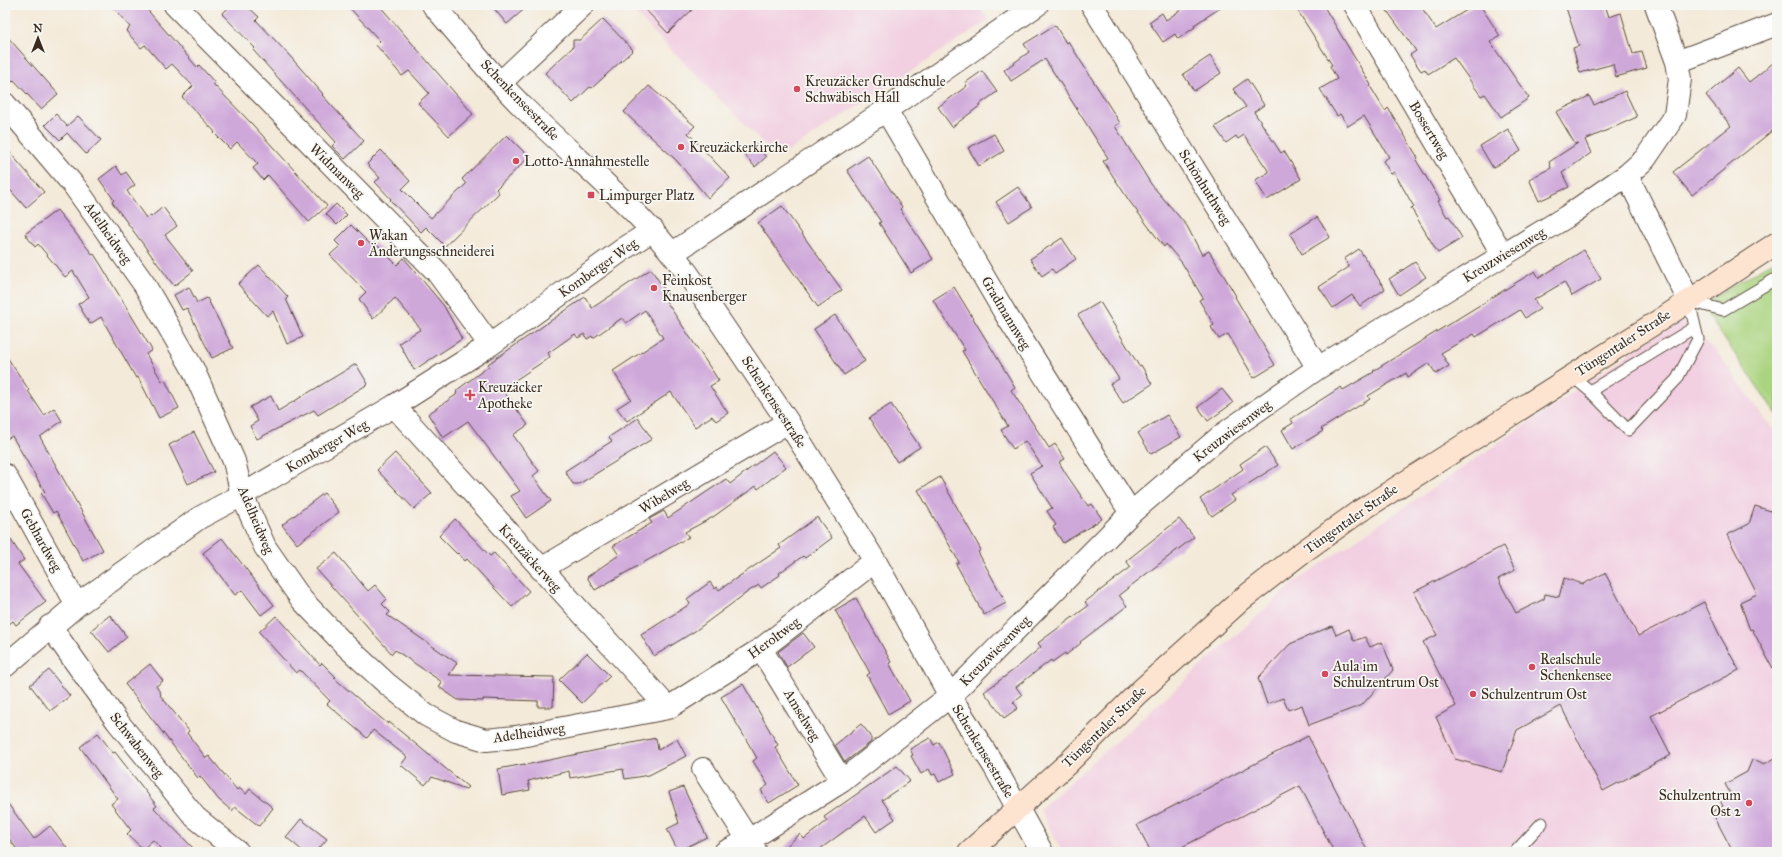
<svg xmlns="http://www.w3.org/2000/svg" width="1782" height="857" viewBox="0 0 1782 857" font-family="'IM FELL Great Primer',serif">
	<style>
		.built { fill: #f2cfe1 }
		.green { fill: #abd480; stroke: #737f4f }
		.building { fill: #cfa8da }
		.lines { fill: none; stroke-linecap: round; stroke-linejoin: round }
		.lane-casing { stroke: #57473a; stroke-width: 13 }
		.street-casing { stroke: #57473a; stroke-width: 24 }
		.secondary-casing { stroke: #57473a; stroke-width: 24 }
		.lane { stroke: #fff; stroke-width: 11 }
		.street { stroke: #fff; stroke-width: 22 }
		.secondary { stroke: #fde4d1; stroke-width: 22 }
		.poi-dot { fill: #d1495b; stroke: #f6f6f2; stroke-width: 1.5 }
		.labels { text-anchor: middle; dominant-baseline: central; stroke-width: 3.5; stroke-linejoin: round; paint-order: stroke }
		.poi-label { font-size: 14px; fill: #3b2a1e; stroke: #f6f6f2; text-anchor: start }
		.street-label { font-size: 14px; fill: #3b2a1e; stroke: #f6f6f2 }
	</style>
	<rect width="100%" height="100%" fill="#f6f6f2"/>
	<filter id="ink" filterUnits="userSpaceOnUse"><feTurbulence type="fractalNoise" baseFrequency=".025" numOctaves="2"/><feDisplacementMap in="SourceGraphic" scale="8" xChannelSelector="R" yChannelSelector="G"/><feConvolveMatrix kernelMatrix="1 2 1 2 8 2 1 2 1" color-interpolation-filters="sRGB"/></filter>
	<filter id="wash" filterUnits="userSpaceOnUse"><feTurbulence type="fractalNoise" baseFrequency=".012" numOctaves="4" result="noise"/><feDisplacementMap in="SourceGraphic" scale="16" xChannelSelector="R" yChannelSelector="G"/><feGaussianBlur stdDeviation="0.9" result="paint"/><feColorMatrix in="noise" values="0 0 0 0 0 0 0 0 0 0 0 0 0 0 0 0 0 1.4 0 .05"/><feComposite in="paint" operator="in"/></filter>
	<g filter="url(#wash)">
		<rect width="100%" height="100%" fill="#f4ead9"/>
		<path class="built" d="M627 5H976L989 20 778 158Z
			M1679 320 1717 352 1777 435V852H1062L1040 809 1299 579Z"/>
		<path class="green" d="M1777 259V415L1701 305Z"/>
		<g id="blocks">
			<path class="building" d="M111 5H143L197 67 199 65 215 83 213 84 252 124 327 206 309 222 268 175 263 180 253 168 258 164 237 142 230 149 214 133 215 132 182 97 193 86 172 64 166 69 145 45 141 48 126 31 130 27Z
				M231 5H246L259 17 256 20 288 54 323 94 322 95 364 141 345 159 332 146 336 142 253 50 255 48 222 14Z
				M347 5H379L473 114 449 136 418 103 429 93 409 71 402 76 376 45 380 41Z
				M491 5H529L507 24Z
				M641 5H697L668 33Z
				M1188 5H1225L1194 25 1195 27 1178 39 1175 34 1163 42 1149 22 1162 13 1166 20Z
				M1294 5H1323L1371 85 1370 86 1385 111 1388 108 1396 121 1418 158 1416 160 1440 200 1438 201 1447 217 1449 216 1462 238 1438 253 1411 208 1414 207 1394 172 1391 174 1383 161 1389 157 1364 116 1348 126 1340 114 1337 116 1320 89 1337 79 1330 66 1332 65Z
				M1383 5H1420L1436 29 1475 5H1480L1500 36 1490 42 1529 98 1501 117 1485 94 1481 96 1454 58 1428 74 1425 69 1421 71 1410 55 1416 51Z
				M1565 5H1605L1609 17 1621 13 1633 54 1642 52 1647 68 1616 77 1613 64 1580 73 1573 48 1579 46Z
				M603 19 633 50 592 88 590 87 573 103 545 73 573 47V40H580Z
				M1055 25 1066 43 1068 41 1120 123 1115 126 1151 184 1187 226 1202 255 1209 251 1236 296 1235 297 1275 365 1254 378 1228 334 1219 339 1211 327 1214 325 1199 300 1203 298 1182 263 1166 244 1164 247 1130 202 1103 161 1108 158 1045 59 1011 81 1004 70 1029 52 1024 44Z
				M5 34 58 94 41 109 14 80 12 82 5 74Z
				M1210 56 1221 73 1194 91 1183 74Z
				M1777 60V127L1692 195 1673 172 1731 126 1706 95 1738 68 1749 82Z
				M982 71 997 92 980 104 981 105 952 127 938 107 967 86 965 83Z
				M1247 79 1264 105 1254 112 1281 153 1284 151 1301 179 1267 200 1255 180 1269 172 1244 135 1238 139 1236 136 1226 143 1215 127 1246 107 1233 89Z
				M649 86 695 126 688 133 730 178 708 198 676 160 624 112Z
				M1625 91 1637 117 1585 140 1591 153 1562 173 1569 187 1539 201 1529 179 1551 168 1549 162 1578 143 1575 144 1556 112 1589 96 1594 105Z
				M56 114 67 126 78 116 101 140 86 154 67 133 60 140 45 125Z
				M1508 129 1521 151 1493 168 1480 146Z
				M994 134 1004 151 979 166 968 148Z
				M507 135 529 157 496 189 499 193 445 246 426 227 421 232 390 200 391 199 375 182 380 178 367 164 381 150 410 181 402 189 431 218 466 184 462 179Z
				M755 144 766 157 755 167 744 154Z
				M5 147 44 192 26 208 5 184Z
				M868 156 902 207 900 209 933 259 911 273 879 223 881 222 847 170Z
				M116 166 122 175 126 172 135 185 127 191 146 218 151 215 152 216 163 207 177 226 165 235 193 271 174 286 112 202 114 200 99 179Z
				M1018 187 1032 207 1009 222 996 202Z
				M336 204 347 215 337 225 326 214Z
				M782 206 842 290 818 307 758 223Z
				M57 210 93 255 94 254 101 265 152 350 146 354 162 381 165 380 179 408 159 418 138 377 136 378 101 317 90 324 78 304 89 297 73 271 65 277 38 244 35 247 25 234Z
				M1317 217 1330 237 1302 254 1290 234Z
				M351 225 371 245 374 242 397 265 404 258 444 306 462 339 414 370 399 343 421 329 395 298 373 319 359 299 366 292 330 255 340 246 335 241Z
				M1062 238 1076 259 1055 273 1052 269 1042 276 1030 259Z
				M1359 249 1385 289 1360 306 1352 295 1333 308 1319 287 1349 267 1344 259Z
				M1584 250 1601 279 1572 296 1564 282 1534 300 1540 309 1525 318 1520 310 1476 337 1474 334 1441 353 1449 366 1436 374 1429 363 1408 377 1406 373 1368 396 1370 399 1321 429 1323 431 1293 449 1282 430 1293 423 1291 419 1341 387 1343 390 1374 372 1373 371 1535 271 1539 278Z
				M1415 262 1426 277 1399 295 1389 279Z
				M259 265 288 297 286 299 303 337 287 344 273 311 267 316 238 284Z
				M651 269 668 295 664 298 719 381 710 386 728 413 716 421 712 416 695 427 671 392 627 421 617 408 631 399 613 371 663 338 645 310 626 323 622 318 593 338 592 336 587 339 584 334 578 338 575 334 548 353 550 357 502 389 528 425 513 435 539 471 533 476 551 501 526 518 511 496 520 491 468 421 443 438 428 414 456 395 457 390 489 366 488 364 585 297 592 308Z
				M189 287 197 303 207 298 233 348 212 358 187 308 182 310 174 295Z
				M954 287 1015 387 1011 390 1049 448 1055 444 1065 459 1059 462 1066 474 1088 506 1092 504 1102 519 1063 543 1053 527 1056 525 1047 511 1052 508 1030 473 1042 466 1025 441 1013 449 1001 430 1008 426 962 351 965 350 933 300Z
				M1100 302 1139 366 1141 365 1152 384 1123 403 1110 384 1119 379 1078 315Z
				M835 315 865 361 844 375 814 329Z
				M5 354 29 390 28 391 44 415 54 408 62 421 40 437 103 550 83 561 56 511 53 513 41 493 45 492 12 436 5 440Z
				M356 364 368 384 318 415 314 410 257 439 250 426 258 421 250 407 271 396 278 411Z
				M1222 389 1233 403 1208 421 1198 407Z
				M891 404 920 447 897 462 869 418Z
				M1167 415 1181 437 1151 454 1138 433Z
				M638 418 652 439 579 484H573L565 471 612 441 609 437Z
				M194 432 214 472 188 484 169 445Z
				M1265 447 1278 465 1231 495 1235 500 1212 516 1200 499 1243 469 1240 464Z
				M773 451 786 467 758 489 756 486 713 517 685 532 689 537 595 590 587 577 619 555 613 546 652 523 649 519 664 511 668 518 726 479 730 484Z
				M395 453 432 493 414 509 377 470Z
				M940 477 981 550 978 552 1006 603 984 615 956 564 959 562 918 490Z
				M324 493 339 512 297 544 282 525Z
				M1755 506 1777 513V676L1752 629 1750 630 1740 602 1757 594 1727 535 1749 524Z
				M817 517 832 538 805 558 803 556 779 573 780 575 761 588 759 585 749 591 695 631 654 656 641 635 690 604 687 599 710 582 715 589 717 587 719 590 781 548 779 545Z
				M455 519 490 556 494 553 529 591 512 607 467 559 465 561 458 553 457 554 439 536Z
				M1179 519 1194 537 1119 595 1127 606 1080 642 1081 643 1066 655 1065 653 1052 662 1051 660 1016 687 1022 695 1013 702 1018 708 1004 718 984 692 1019 666 1041 647 1038 643 1088 606 1085 602 1131 567 1126 561Z
				M5 531 24 560 18 564 46 602 16 625 13 621 5 627Z
				M222 538 274 605 261 615 242 590 235 595 203 553Z
				M1503 546 1515 570 1498 579 1516 613 1544 599 1545 594 1559 597 1564 578 1583 584 1605 573 1638 636 1704 602 1719 634 1739 670 1651 716 1671 755 1603 791 1561 706 1517 730 1502 772 1455 759 1436 717 1456 706 1423 642 1437 635 1414 592Z
				M336 553 368 591 375 585 387 599 382 604 390 612 387 615 457 663 449 675 554 677 553 707H538V701L483 699V701L458 700 439 687 442 682 395 650 392 654 316 569Z
				M856 598 891 662 889 663 910 701 888 714 867 675 870 673 835 610Z
				M110 615 127 637 109 652 91 630Z
				M276 616 320 665 322 663 336 677 334 678 388 724 389 722 468 787 466 789 432 777 425 785 401 765 407 757 373 730 367 738 327 704 330 701 300 670 296 673 259 632Z
				M1332 626 1336 635 1349 629 1354 641 1365 637 1370 647 1382 642 1393 670 1362 705 1309 725 1302 705 1288 710 1283 698 1267 704 1258 678 1290 644Z
				M803 633 814 647 787 667 778 652Z
				M587 653 610 676 582 703 559 680Z
				M150 664 163 681 156 686 161 694 160 695 189 731 187 733 206 758 209 756 237 790 239 788 246 794 250 789 273 808 259 826 235 807 232 811 219 800 200 776 198 778 125 684Z
				M49 670 70 696 50 711 30 685Z
				M743 684 778 745 775 747 798 785 769 803 761 790 768 785 753 761 757 758 721 697Z
				M861 724 871 736V742L845 762 835 745Z
				M98 733 113 753 115 752 157 806 154 808 197 852H165L153 840 143 849 127 834 131 830 111 804 118 799 80 747Z
				M1308 736 1368 852H1334L1300 786 1182 847 1185 852H1151L1137 825Z
				M656 738 658 750 677 739 686 756 649 775 625 779 623 769 570 778 569 771 528 781 530 790 502 795 498 769 525 764V765Z
				M930 738 934 745 939 742 955 774 939 782 935 774 932 775 929 769 921 774 911 756 913 755 910 749Z
				M1777 757V852H1733L1712 812 1723 806 1719 799 1730 793 1725 784 1747 772 1752 760 1758 761 1764 764Z
				M897 766 910 781 882 800 895 819 876 832 865 816 816 852H780L800 834 804 839 827 821 824 817Z
				M683 787 707 837 678 851 667 829 679 823 669 792Z
				M5 800 34 839 50 826 70 852H17L18 851 5 833Z
				M301 819 327 839 316 852H304L286 837Z"/>
		</g>
	</g>
	<g filter="url(#ink)">
		<use href="#blocks" fill-opacity="0" stroke="#57473a" stroke-width="1"/>
		<g class="lines">
			<defs>
				<path id="lane" d="M1572 376 1590 391 1628 430 1677 379 1698 339 1689 301 1723 310 1777 278
					M1590 391 1695 327
					M1515 852 1542 823"/>
				<path id="street" d="M175 5 437 272 490 345
					M433 5C463 39 491 76 524 108 579 162 642 211 688 274L788 422 875 561 950 696 994 766 1042 852
					M1092 5 1318 368
					M1355 5 1503 255
					M1677 62 1777 24
					M500 83 583 5
					M5 104 75 187 144 284 193 369 234 461 242 495 265 547 302 600 345 645 386 683 426 715 456 731 486 740 516 737 668 708 761 649 875 561
					M886 110 1005 313 1131 513
					M1627 175 1689 301
					M673 253 886 110 1037 5
					M394 406 668 708
					M5 475 77 605
					M541 569 788 422
					M50 626 117 721 195 817 238 852
					M761 649 842 781
					M5 666 77 605 199 518 242 495 394 406 490 345 625 248 653 230
					M703 769 756 852
					M725 852 749 840 842 781 950 696 1131 513 1222 435 1318 368 1566 217 1627 175 1645 159 1675 115 1680 79 1677 62 1656 5"/>
				<path id="secondary" d="M969 852 1067 764 1138 693 1241 600 1300 554 1357 513 1663 318 1777 243"/>
			</defs>
			<use href="#lane" class="lane-casing"/>
			<use href="#street" class="street-casing"/>
			<use href="#secondary" class="secondary-casing"/>
			<use href="#lane" class="lane"/>
			<use href="#street" class="street"/>
			<use href="#secondary" class="secondary"/>
		</g>
	</g>
	<g class="poi-dot">
		<circle cx="797" cy="89" r="4"/>
		<circle cx="681" cy="147" r="4"/>
		<circle cx="516" cy="161" r="4"/>
		<rect x="587" y="191" width="8" height="8" rx="2"/>
		<circle cx="361" cy="243" r="4"/>
		<circle cx="654" cy="288" r="4"/>
		<path d="M468 389h4v4h4v4h-4v4h-4v-4h-4v-4h4z"/>
		<circle cx="1532" cy="667" r="4"/>
		<circle cx="1325" cy="674" r="4"/>
		<circle cx="1473" cy="694" r="4"/>
		<circle cx="1749" cy="803" r="4"/>
	</g>
	<g class="labels">
		<g class="poi-label">
			<text x="805" y="81">Kreuzäcker Grundschule<tspan x="805" dy="16">Schwäbisch Hall</tspan></text>
			<text x="689" y="147">Kreuzäckerkirche</text>
			<text x="524" y="161">Lotto-Annahmestelle</text>
			<text x="599" y="195">Limpurger Platz</text>
			<text x="369" y="235">Wakan<tspan x="369" dy="16">Änderungsschneiderei</tspan></text>
			<text x="662" y="280">Feinkost<tspan x="662" dy="16">Knausenberger</tspan></text>
			<text x="478" y="387">Kreuzäcker<tspan x="478" dy="16">Apotheke</tspan></text>
			<text x="1540" y="659">Realschule<tspan x="1540" dy="16">Schenkensee</tspan></text>
			<text x="1333" y="666">Aula im<tspan x="1333" dy="16">Schulzentrum Ost</tspan></text>
			<text x="1481" y="694">Schulzentrum Ost</text>
			<text x="1741" y="795" text-anchor="end">Schulzentrum<tspan x="1741" dy="16">Ost 2</tspan></text>
		</g>
		<g class="street-label">
			<text transform="translate(520 100) rotate(46)">Schenkenseestraße</text>
			<text transform="translate(1429 130) rotate(59)">Bossertweg</text>
			<text transform="translate(337 171) rotate(45)">Widmanweg</text>
			<text transform="translate(1205 187) rotate(58)">Schönhuthweg</text>
			<text transform="translate(108 233) rotate(55)">Adelheidweg</text>
			<text transform="translate(1504 255) rotate(-31)">Kreuzwiesenweg</text>
			<text transform="translate(598 268) rotate(-35)">Komberger Weg</text>
			<text transform="translate(1006 313) rotate(59)">Gradmannweg</text>
			<text transform="translate(1623 343) rotate(-33)">Tüngentaler Straße</text>
			<text transform="translate(774 402) rotate(57)">Schenkenseestraße</text>
			<text transform="translate(1232 431) rotate(-37)">Kreuzwiesenweg</text>
			<text transform="translate(327 446) rotate(-30)">Komberger Weg</text>
			<text transform="translate(664 496) rotate(-31)">Wibelweg</text>
			<text transform="translate(1351 519) rotate(-35)">Tüngentaler Straße</text>
			<text transform="translate(256 520) rotate(67)">Adelheidweg</text>
			<text transform="translate(41 540) rotate(61)">Gebhardweg</text>
			<text transform="translate(530 558) rotate(48)">Kreuzäckerweg</text>
			<text transform="translate(774 638) rotate(-36)">Heroltweg</text>
			<text transform="translate(995 651) rotate(-45)">Kreuzwiesenweg</text>
			<text transform="translate(802 715) rotate(59)">Amselweg</text>
			<text transform="translate(1104 727) rotate(-44)">Tüngentaler Straße</text>
			<text transform="translate(529 733) rotate(-8)">Adelheidweg</text>
			<text transform="translate(137 745) rotate(52)">Schwabenweg</text>
			<text transform="translate(983 751) rotate(59)">Schenkenseestraße</text>
		</g>
	</g>
	<rect width="1782" height="857" fill="none" stroke="#f6f6f2" stroke-width="20"/>
	<g transform="translate(38 38)" stroke="#f6f6f2" stroke-width="3" paint-order="stroke">
	<path d="M0-3L7 15L0 10L-7 15Z" fill="#3b2a1e"/>
	<text y="-6" font-size="11" font-weight="bold" text-anchor="middle" fill="#3b2a1e">N</text>
	</g>
</svg>
